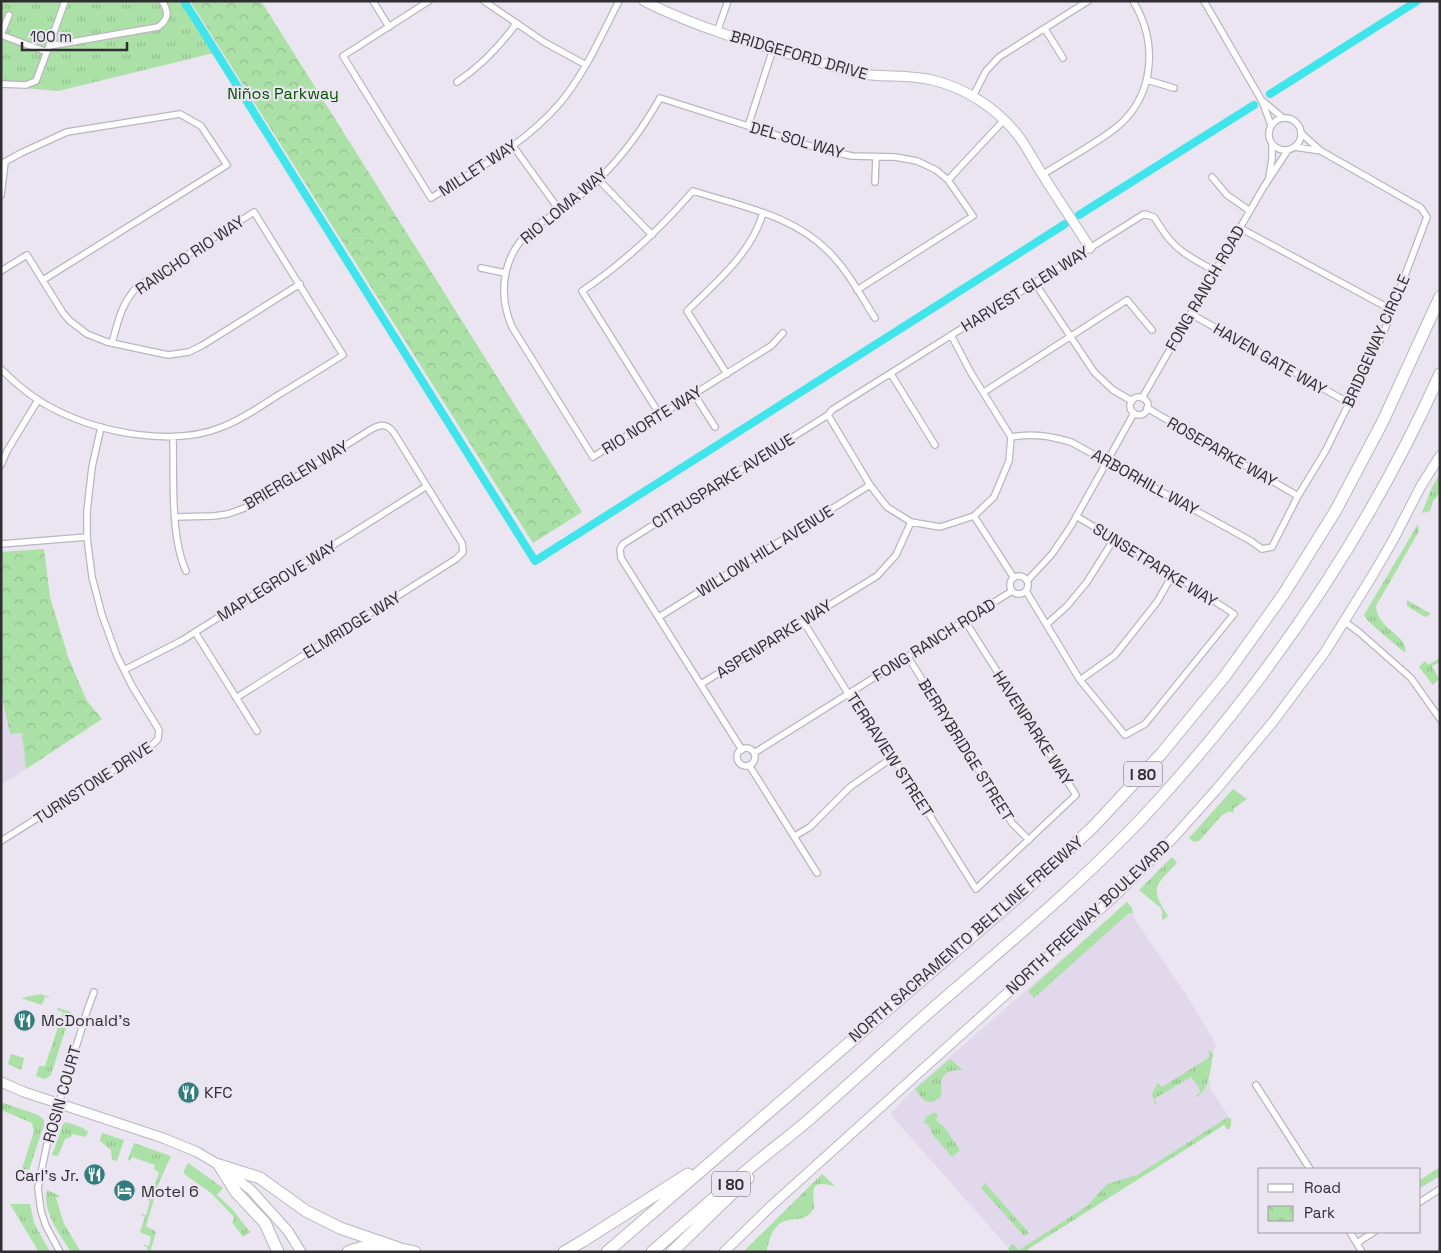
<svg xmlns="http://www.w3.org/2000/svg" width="1441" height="1253" viewBox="0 0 1441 1253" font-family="'Space Grotesk',sans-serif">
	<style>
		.built { fill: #e1d9eb }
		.grass { fill: url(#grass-tufts) }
		.park { fill: url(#park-crowns) }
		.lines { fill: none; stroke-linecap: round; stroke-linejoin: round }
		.canal { stroke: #40e4eb; stroke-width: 8 }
		.street-casing { stroke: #bab5c0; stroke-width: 8 }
		.secondary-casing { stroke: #bab5c0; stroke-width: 11 }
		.highway-casing { stroke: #bab5c0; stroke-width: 13 }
		.street { stroke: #fff; stroke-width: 5.5 }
		.secondary { stroke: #fff; stroke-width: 9 }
		.highway { stroke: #fff; stroke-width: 11 }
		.labels { text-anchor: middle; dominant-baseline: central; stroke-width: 4.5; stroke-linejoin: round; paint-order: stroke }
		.shield { fill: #eae5f0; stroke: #68656b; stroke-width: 1 }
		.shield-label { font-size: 15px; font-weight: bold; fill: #302e32 }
		.street-label { font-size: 16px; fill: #302e32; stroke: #eae5f0 }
		.park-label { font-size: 16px; fill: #035202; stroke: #eae5f0 }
		.poi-label { font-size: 16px; fill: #302e32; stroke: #eae5f0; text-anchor: start }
	</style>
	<defs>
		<pattern id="grass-tufts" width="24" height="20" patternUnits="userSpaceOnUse" patternTransform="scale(1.25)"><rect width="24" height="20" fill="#abe0a6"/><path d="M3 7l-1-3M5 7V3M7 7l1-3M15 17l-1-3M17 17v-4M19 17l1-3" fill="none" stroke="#93c08f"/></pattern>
		<pattern id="park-crowns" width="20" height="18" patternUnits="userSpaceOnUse" patternTransform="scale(1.25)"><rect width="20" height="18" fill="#abe0a6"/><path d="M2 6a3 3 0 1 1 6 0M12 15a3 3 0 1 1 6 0" fill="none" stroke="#93c08f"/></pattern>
	</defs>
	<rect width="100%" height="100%" fill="#eae5f0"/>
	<path class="built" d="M1 692 10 734 22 733 26 769 1 785Z
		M1127 902 1136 921 1187 996 1216 1044 1207 1069 1211 1089 1230 1119 1020 1252H1012L890 1114 918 1085Z"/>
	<path class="grass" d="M1 1H181L214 53 58 91 1 86Z
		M1440 474V493L1433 501 1430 511 1422 513 1433 485Z
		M1418 524 1419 531 1376 606C1377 630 1409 635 1405 653 1397 645 1366 622 1364 615Z
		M1407 600 1431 614 1425 617 1407 606Z
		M1440 658V662L1432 666 1439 679 1433 685 1419 667 1425 661 1428 665Z
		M1233 789 1247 799 1233 809 1234 814 1230 811 1222 815 1199 841 1194 842 1189 838Z
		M1172 857 1177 863C1155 886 1149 887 1168 916L1162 920V912L1161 908 1139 890Z
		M1127 902 1132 908 1133 913H1129L1034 998 1028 991Z
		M41 994 51 998 45 997 42 1005 21 998Z
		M58 1008 71 1012 51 1075 45 1079 36 1076 39 1066H45L63 1012 57 1010Z
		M1208 1051 1212 1052 1213 1055C1210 1069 1210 1089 1197 1097L1196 1095 1201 1092 1198 1088 1199 1087 1191 1077 1154 1099 1157 1104 1155 1105 1152 1094 1157 1084H1159L1162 1087 1210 1057Z
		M11 1054 24 1058 21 1070 8 1064Z
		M950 1059 963 1070C957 1070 949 1070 944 1075 939 1082 943 1088 941 1095 941 1097 939 1099 936 1100 927 1107 920 1096 915 1089Z
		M1 1102 38 1115 44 1120V1125L29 1170 22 1169 34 1131 32 1123 1 1110Z
		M933 1113 938 1114 936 1120 944 1127 960 1150 952 1157 933 1135 928 1124 924 1123 926 1117Z
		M1228 1117 1231 1119C1231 1123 1232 1127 1228 1130L1224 1125 1028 1249 1029 1252H1010L1008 1248 1013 1244 1019 1250 1087 1206 1107 1184 1137 1175Z
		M66 1122 84 1128V1130L88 1131 86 1137 72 1134 71 1137 65 1139 58 1156 52 1155 63 1124Z
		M102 1133 124 1140 117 1161 112 1160 111 1150 100 1141Z
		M134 1143 171 1156 157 1187 162 1190 160 1196 155 1194 154 1198 147 1195H152L159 1172 154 1169 155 1165 132 1157 130 1161 128 1160Z
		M188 1163 223 1188 217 1195 232 1209 250 1232 243 1237 232 1222 234 1220V1217L211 1193 184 1174V1171Z
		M1440 1167V1176L1420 1188V1180Z
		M822 1174 835 1186C810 1180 813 1187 814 1208 804 1226 788 1214 777 1226 770 1233 769 1243 766 1252H743Z
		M985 1183 1029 1233 1024 1236 981 1188Z
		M47 1190 60 1196 56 1198 64 1224 81 1252H71C60 1235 42 1211 47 1190Z
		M146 1197 154 1199 146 1226 156 1232 150 1252H147L148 1248 144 1246V1245L149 1246 151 1237 140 1232 145 1217 141 1215V1214L146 1215 150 1201 146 1199Z
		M10 1204H30L34 1223 50 1252H39Z"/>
	<path class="park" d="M190 1H261L582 512 533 543Z
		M44 549 50 597 68 657 87 701 102 719 26 769 22 733 10 734 1 692V552Z"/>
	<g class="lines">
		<path class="canal" d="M184 1 535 561 1065 224
			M1270 94 1417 1
			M1079 215 1254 105"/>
		<defs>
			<path id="street" d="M65 1 49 46 158 27C169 19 169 12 162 1
				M373 1 389 27
				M429 1 343 56 431 198C476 170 525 144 560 103 585 73 601 36 619 1
				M484 1 544 42 586 65
				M1204 1 1262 101 1271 125
				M1045 29 1063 58
				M717 32 728 1
				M1 35 47 52
				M1 35 9 15
				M1147 80 1174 88
				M457 82C481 66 499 47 516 24
				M1 84 26 85 36 81 49 46
				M973 96 986 71 999 57 1088 1
				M1264 102 1283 118
				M1269 134a16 16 0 1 1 32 0a16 16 0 1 1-32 0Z
				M748 126 773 49
				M513 146 560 211
				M1295 147 1321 151
				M1 164 21 153 67 132 180 114 201 126 227 165 43 280
				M1042 175C1067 159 1094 145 1117 127 1155 95 1158 42 1133 1
				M1212 177 1227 195 1250 211
				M1269 177 1272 159V145
				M598 179 652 235
				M948 180 1004 120
				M875 182 876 157
				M1 195 5 163
				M1240 228 1392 310
				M481 268 505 273
				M1 271 27 255 63 313 70 321 87 334 107 342 168 355 189 352 203 345 300 284
				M1035 283 1094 372 1113 390 1132 401
				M1191 314 1349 403
				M783 333 771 346 593 457 512 327C498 295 502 258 528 233 537 224 549 218 559 211 573 202 586 191 598 180 623 156 643 128 660 98L820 149 852 156 895 157 917 161 936 170 948 180 973 216 857 290
				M1 369C17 385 35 400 56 410 101 433 174 447 222 427 241 420 258 408 275 397 298 383 321 369 343 355L254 212 137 287C121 304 118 322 112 343
				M727 374 687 311C716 282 751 254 763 213
				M891 374 935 445
				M984 392 1127 300 1152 330
				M694 394 715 427
				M1130 406a9 9 0 1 1 18 0a9 9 0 1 1-18 0Z
				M1142 398 1263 188 1288 150
				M1147 408 1298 496
				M660 415 582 291C624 263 660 229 693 191 740 206 793 215 829 252 848 271 861 296 875 318
				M828 415 870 485 887 507 911 522 940 527 974 516 994 497 1009 461 1011 437 971 373 951 335
				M1011 437C1033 433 1050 436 1071 442L1251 541 1262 549 1272 547 1298 496 1326 450 1383 334 1427 217 1421 208 1321 151 1302 134
				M173 438C174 477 170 536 186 571
				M1 465 7 451 38 400
				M974 516 1014 578
				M175 517 214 516 228 514 250 506 370 430C380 424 387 423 394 433L462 543 463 552 456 559 236 698
				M1 544 87 537
				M1010 585a9 9 0 1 1 18 0a9 9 0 1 1-18 0Z
				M1027 581 1052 554 1071 526 1134 413
				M1026 591 1080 680 1125 735 1145 724 1234 614 1173 574 1076 516
				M659 617 870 485
				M803 621 849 695 893 757 976 889 1076 795 965 621
				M1344 621 1360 633 1411 678 1440 719
				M1047 624 1067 606 1087 582 1114 539
				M195 632 257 731
				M908 657 1012 823 1029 840
				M124 670 181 641 427 486
				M1080 680 1115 655 1157 602 1173 574
				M701 684 877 576 896 555 911 522
				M737 757a9 9 0 1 1 18 0a9 9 0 1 1-18 0Z
				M742 750 621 558 620 549 623 544 828 415 832 410 1144 214 1154 217C1159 225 1164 233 1170 240 1182 254 1199 262 1215 271
				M754 753 1012 591
				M749 765 817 873
				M795 836 810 827 850 787 893 757
				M1 841 150 747 158 739 159 730 132 686 117 656 102 615 92 577 87 537V511L92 467 101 427
				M1256 1085 1310 1169
				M1420 1202 1440 1189
				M1350 1232 1362 1252
				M1357 1243 1374 1232
				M60 1252 46 1226 41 1211 38 1188 48 1139 87 1011 94 992"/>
			<path id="secondary" d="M644 1C711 35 785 52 856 73 882 78 907 74 932 80 967 88 999 110 1020 138 1029 151 1036 165 1044 177 1059 201 1075 224 1090 248
				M1 1082 24 1092 163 1138 197 1152 219 1165 251 1190 288 1231 301 1252
				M724 1252 771 1206 1115 896 1174 837 1216 790 1272 723 1325 652 1371 578 1392 542 1421 486 1440 456"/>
			<path id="highway" d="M219 1165 260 1178 306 1211 340 1228 398 1248
				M219 1165 236 1192 265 1223 278 1252
				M348 1252C370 1242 393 1247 415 1252
				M564 1252 583 1241 688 1174
				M607 1252 1019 896 1093 827 1161 754 1225 676 1283 595 1336 510 1383 421 1440 297
				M652 1252C685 1223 718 1194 752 1166 772 1149 793 1134 812 1117 854 1080 895 1042 937 1005 1012 940 1090 876 1157 802 1272 675 1369 531 1440 374
				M672 1252 748 1178"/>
		</defs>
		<use href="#street" class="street-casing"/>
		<use href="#secondary" class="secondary-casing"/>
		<use href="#highway" class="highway-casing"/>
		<use href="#street" class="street"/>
		<use href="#secondary" class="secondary"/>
		<use href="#highway" class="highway"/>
	</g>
	<defs>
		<symbol id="restaurant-disc" viewBox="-11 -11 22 22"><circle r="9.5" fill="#337c7e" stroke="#eae5f0"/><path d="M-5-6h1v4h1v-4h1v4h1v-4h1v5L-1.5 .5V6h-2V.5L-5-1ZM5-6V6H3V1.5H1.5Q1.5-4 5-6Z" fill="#fff"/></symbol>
		<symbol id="hotel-disc" viewBox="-11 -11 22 22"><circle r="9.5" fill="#337c7e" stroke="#eae5f0"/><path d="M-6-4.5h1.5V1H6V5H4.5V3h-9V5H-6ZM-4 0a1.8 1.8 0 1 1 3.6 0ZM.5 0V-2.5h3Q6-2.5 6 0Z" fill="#fff"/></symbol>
	</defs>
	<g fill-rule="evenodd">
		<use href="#restaurant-disc" x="12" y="1008" width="25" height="25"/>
		<use href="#restaurant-disc" x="176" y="1080" width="25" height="25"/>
		<use href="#restaurant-disc" x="82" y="1162" width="25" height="25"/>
		<use href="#hotel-disc" x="112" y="1178" width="25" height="25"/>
	</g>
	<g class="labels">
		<g class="shield">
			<rect x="1124" y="761.5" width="38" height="25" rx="4"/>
			<rect x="712" y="1171.5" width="38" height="25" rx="4"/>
		</g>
		<g class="shield-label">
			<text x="1143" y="774">I 80</text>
			<text x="731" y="1184">I 80</text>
		</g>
		<g class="street-label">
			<text transform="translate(799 55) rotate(16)">BRIDGEFORD DRIVE</text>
			<text transform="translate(797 140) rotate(16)">DEL SOL WAY</text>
			<text transform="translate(478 168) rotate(-33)">MILLET WAY</text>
			<text transform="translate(564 206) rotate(-40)">RIO LOMA WAY</text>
			<text transform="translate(190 255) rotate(-34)">RANCHO RIO WAY</text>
			<text transform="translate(1205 288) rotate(-60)">FONG RANCH ROAD</text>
			<text transform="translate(1025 289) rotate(-32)">HARVEST GLEN WAY</text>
			<text transform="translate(1376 341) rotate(-66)">BRIDGEWAY CIRCLE</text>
			<text transform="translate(1270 359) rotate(30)">HAVEN GATE WAY</text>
			<text transform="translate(652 420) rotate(-32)">RIO NORTE WAY</text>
			<text transform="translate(1222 452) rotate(30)">ROSEPARKE WAY</text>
			<text transform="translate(296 475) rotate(-31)">BRIERGLEN WAY</text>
			<text transform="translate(723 481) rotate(-32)">CITRUSPARKE AVENUE</text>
			<text transform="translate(1145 482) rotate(29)">ARBORHILL WAY</text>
			<text transform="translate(765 551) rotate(-32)">WILLOW HILL AVENUE</text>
			<text transform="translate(1155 565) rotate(32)">SUNSETPARKE WAY</text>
			<text transform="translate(277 581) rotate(-32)">MAPLEGROVE WAY</text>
			<text transform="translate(352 625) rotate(-32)">ELMRIDGE WAY</text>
			<text transform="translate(774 639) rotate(-32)">ASPENPARKE WAY</text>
			<text transform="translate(934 640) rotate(-32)">FONG RANCH ROAD</text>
			<text transform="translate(1033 728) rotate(57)">HAVENPARKE WAY</text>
			<text transform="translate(966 750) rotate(58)">BERRYBRIDGE STREET</text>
			<text transform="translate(890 755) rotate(57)">TERRAVIEW STREET</text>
			<text transform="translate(93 783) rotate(-33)">TURNSTONE DRIVE</text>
			<text transform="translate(1088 917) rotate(-43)">NORTH FREEWAY BOULEVARD</text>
			<text transform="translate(966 939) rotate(-41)">NORTH SACRAMENTO BELTLINE FREEWAY</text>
			<text transform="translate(62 1094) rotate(-74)">ROSIN COURT</text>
		</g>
		<g class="park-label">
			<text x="283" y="93">Niños Parkway</text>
		</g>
		<g class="poi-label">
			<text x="41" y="1020">McDonald's</text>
			<text x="204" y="1092">KFC</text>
			<text x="79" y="1175" text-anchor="end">Carl's Jr.</text>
			<text x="141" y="1191">Motel 6</text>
		</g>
	</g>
	<rect width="1441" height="1253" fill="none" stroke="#302e32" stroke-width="5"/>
	<rect x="1258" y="1168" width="162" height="65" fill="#eae5f0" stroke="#a09ca4"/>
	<rect x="1268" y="1184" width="25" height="8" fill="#ffffff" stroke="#a09ca4"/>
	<text x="1304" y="1193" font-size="15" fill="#302e32">Road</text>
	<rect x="1268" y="1206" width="25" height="15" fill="url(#park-crowns)" stroke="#a09ca4"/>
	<text x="1304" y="1218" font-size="15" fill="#302e32">Park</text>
	<path d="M22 42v8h105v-8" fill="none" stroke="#302e32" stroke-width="2.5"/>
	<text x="30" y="42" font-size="15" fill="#302e32" stroke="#eae5f0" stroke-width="4" paint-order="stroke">100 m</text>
</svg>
